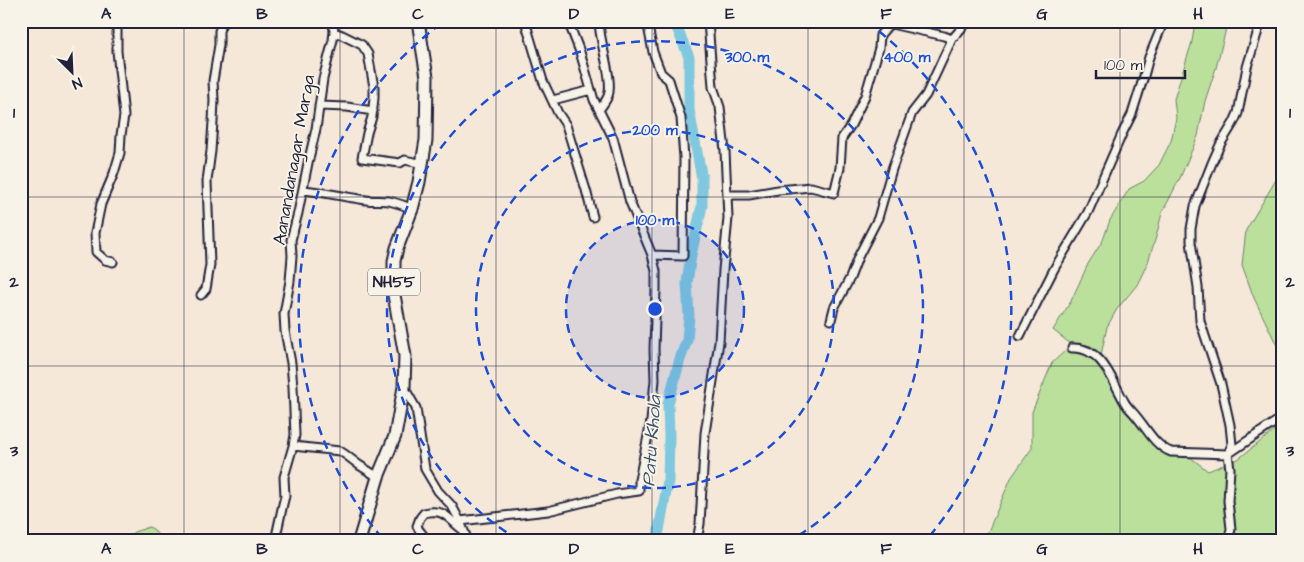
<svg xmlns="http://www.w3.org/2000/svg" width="1304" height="562" viewBox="0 0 1304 562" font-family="'Architects Daughter',sans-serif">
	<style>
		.green { fill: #bae09b; stroke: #6e816b }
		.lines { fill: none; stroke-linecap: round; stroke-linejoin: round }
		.river { stroke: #7fc8df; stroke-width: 11 }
		.street-casing { stroke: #22223b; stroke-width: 11 }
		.primary-casing { stroke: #22223b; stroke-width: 15 }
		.street { stroke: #f7f3e8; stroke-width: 7 }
		.primary { stroke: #f7f3e8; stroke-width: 11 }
		.grid { fill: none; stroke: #22223b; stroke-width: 1; stroke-opacity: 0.55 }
		.ring { fill: none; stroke: #1d4ed8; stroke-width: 2.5; stroke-dasharray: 9 6 }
		.labels { text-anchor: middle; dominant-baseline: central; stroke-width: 4; stroke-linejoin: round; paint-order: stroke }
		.shield { fill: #f7f3e8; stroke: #62616f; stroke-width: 1 }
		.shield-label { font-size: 16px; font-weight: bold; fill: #22223b }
		.street-label { font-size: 18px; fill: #22223b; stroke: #f7f3e8 }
		.water-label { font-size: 19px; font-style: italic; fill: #3e546c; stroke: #f7f3e8 }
		.centre { fill: #1d4ed8; stroke: #f7f3e8; stroke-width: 2.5 }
		.ring-label { font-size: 15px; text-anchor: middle; font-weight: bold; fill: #1d4ed8; stroke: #f7f3e8; stroke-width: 4; stroke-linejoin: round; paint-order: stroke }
		.neatline { fill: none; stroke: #22223b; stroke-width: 2 }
		.grid-label { font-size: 16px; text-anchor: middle; font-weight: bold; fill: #22223b }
	</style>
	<rect width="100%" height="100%" fill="#f5e8d9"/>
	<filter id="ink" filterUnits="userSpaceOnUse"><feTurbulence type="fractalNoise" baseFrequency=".02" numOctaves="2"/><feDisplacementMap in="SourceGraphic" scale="10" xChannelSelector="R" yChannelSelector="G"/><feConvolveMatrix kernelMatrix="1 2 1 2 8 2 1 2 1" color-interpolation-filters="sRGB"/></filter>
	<g filter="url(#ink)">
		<path class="green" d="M1195 21H1228L1216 68 1205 101 1198 136 1180 178 1162 213 1156 237 1148 262 1137 285 1117 309 1107 327 1101 355 1091 346 1068 342 1053 330 1071 301 1088 264 1103 240 1110 220 1129 189 1144 181 1159 165 1171 141 1176 118 1174 99 1192 42Z
			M1283 168V358L1254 298 1242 265 1246 230Z
			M1065 351 1086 355 1095 361 1106 376 1123 403 1147 435 1165 454 1190 457 1208 471 1238 459 1283 424V541H984L1011 478 1032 448V412L1052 363Z
			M149 527 153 529 163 541H131L130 535 134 532Z"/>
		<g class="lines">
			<path class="river" d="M657 541 668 481 669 436 668 404 680 359 687 340 689 316 687 283 691 255 702 206V179L689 110V57L674 21"/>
			<defs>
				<path id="street" d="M525 21 543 81 558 113 566 125 586 190 593 217
					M647 21 653 52 661 73 669 80 681 118 684 158 683 256 652 255
					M891 24 944 36 952 39
					M334 32 342 35 362 45 368 54 374 87V98L372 117 367 133 362 158 400 163 405 160 423 164
					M553 100 591 90
					M319 106 347 107 373 111
					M599 110C602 106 606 101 608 96 614 81 599 41 599 21
					M303 190C324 192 345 197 366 200 373 201 382 200 389 201 397 203 404 205 412 209
					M727 195H749L778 190 811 187 834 193 840 168 842 138 851 125 865 96 879 48 880 35 892 21
					M113 262 105 260 96 252 95 233 101 204 114 173 120 153 121 135 124 116 117 51V21
					M201 295 206 289 210 265 207 181 211 151 213 122 214 100 213 81 219 45V31L223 21
					M831 320 834 308 850 278 858 257 878 218 892 169 912 113 926 95 952 39 968 21
					M1020 336 1054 269 1088 212 1122 134 1132 114 1144 76 1149 57 1164 21
					M1072 348C1101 346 1112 380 1124 401 1127 407 1132 411 1136 416 1147 429 1155 446 1171 452L1228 454 1283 417
					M404 387 416 408 425 469 438 491 452 506 460 521 468 541
					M293 446 340 451 346 455 359 465 378 477
					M460 521 548 511 617 494 639 491V480L651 421 655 380 654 349 656 289V271L652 255 630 202 613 138 594 100 580 52 568 21
					M275 541 283 504 285 496 284 477 293 446 295 435 293 387 291 363 285 331 284 314 290 281 292 256 291 240 298 213 308 163 316 129 323 79 333 40 334 32 333 21
					M426 541C425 535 419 532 417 526L420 518 424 513C446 508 447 519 463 530
					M697 541 700 524 705 433 719 342 723 270 728 218 725 151 720 107 713 87 708 21
					M1228 541 1231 529 1228 501 1230 469 1228 454 1232 445 1230 425 1221 384 1200 321 1198 287 1191 242V229L1195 206 1212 163 1220 145 1234 122 1238 113 1247 67 1261 21"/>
				<path id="primary" d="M359 541 378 477 395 436 404 387 405 356 394 295V261L397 248 412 209 419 182 426 140 427 77 418 21"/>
			</defs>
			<use href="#street" class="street-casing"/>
			<use href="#primary" class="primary-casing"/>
			<use href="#street" class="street"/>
			<use href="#primary" class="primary"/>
		</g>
	</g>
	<path class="grid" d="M184 21V541M340 21V541M496 21V541M652 21V541M808 21V541M964 21V541M1120 21V541M21 197H1283M21 366H1283"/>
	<circle cx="655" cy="309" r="89" fill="#1d4ed8" fill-opacity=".12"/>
	<g class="ring">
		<circle cx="655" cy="309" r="89"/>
		<circle cx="655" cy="309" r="179"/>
		<path d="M519 540A268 268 0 1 1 791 540"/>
		<path d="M382 538A357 357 0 0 1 443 22M867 22A357 357 0 0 1 928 538"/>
	</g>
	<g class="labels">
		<rect class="shield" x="368" y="268.5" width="52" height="27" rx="4"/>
		<g class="shield-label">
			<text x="394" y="282">NH55</text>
		</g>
		<g class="street-label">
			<text transform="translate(294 160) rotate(-80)">Aanandanagar Marga</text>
		</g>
		<g class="water-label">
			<text transform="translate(652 441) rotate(-86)">Patu Khola</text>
		</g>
	</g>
	<circle cx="655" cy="309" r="8" class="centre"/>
	<g class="ring-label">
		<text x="907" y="62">400 m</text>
		<text x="747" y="62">300 m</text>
		<text x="655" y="135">200 m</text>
		<text x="655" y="225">100 m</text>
	</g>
	<rect width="1304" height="562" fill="none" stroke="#f7f3e8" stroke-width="55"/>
	<g transform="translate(72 72) rotate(156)" stroke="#f7f3e8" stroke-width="4" paint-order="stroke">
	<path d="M0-4L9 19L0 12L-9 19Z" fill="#22223b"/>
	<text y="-8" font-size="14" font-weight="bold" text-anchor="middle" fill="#22223b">N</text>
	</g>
	<path d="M1096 70v8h89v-8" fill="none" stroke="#22223b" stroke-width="2.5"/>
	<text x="1104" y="70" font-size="15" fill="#22223b" stroke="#f7f3e8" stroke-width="4" paint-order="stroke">100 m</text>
	<rect x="28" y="28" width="1248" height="506" class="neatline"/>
	<g class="grid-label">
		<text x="106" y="19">A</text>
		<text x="262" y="19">B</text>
		<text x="418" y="19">C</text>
		<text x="574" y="19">D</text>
		<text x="730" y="19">E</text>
		<text x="886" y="19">F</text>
		<text x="1042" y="19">G</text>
		<text x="1198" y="19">H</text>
		<text x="14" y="118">1</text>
		<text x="1290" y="118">1</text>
		<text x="14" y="287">2</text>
		<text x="1290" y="287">2</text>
		<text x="14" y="456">3</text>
		<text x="1290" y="456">3</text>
		<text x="106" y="554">A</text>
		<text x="262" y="554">B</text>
		<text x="418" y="554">C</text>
		<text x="574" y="554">D</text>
		<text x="730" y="554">E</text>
		<text x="886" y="554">F</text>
		<text x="1042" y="554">G</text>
		<text x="1198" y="554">H</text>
	</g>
</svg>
